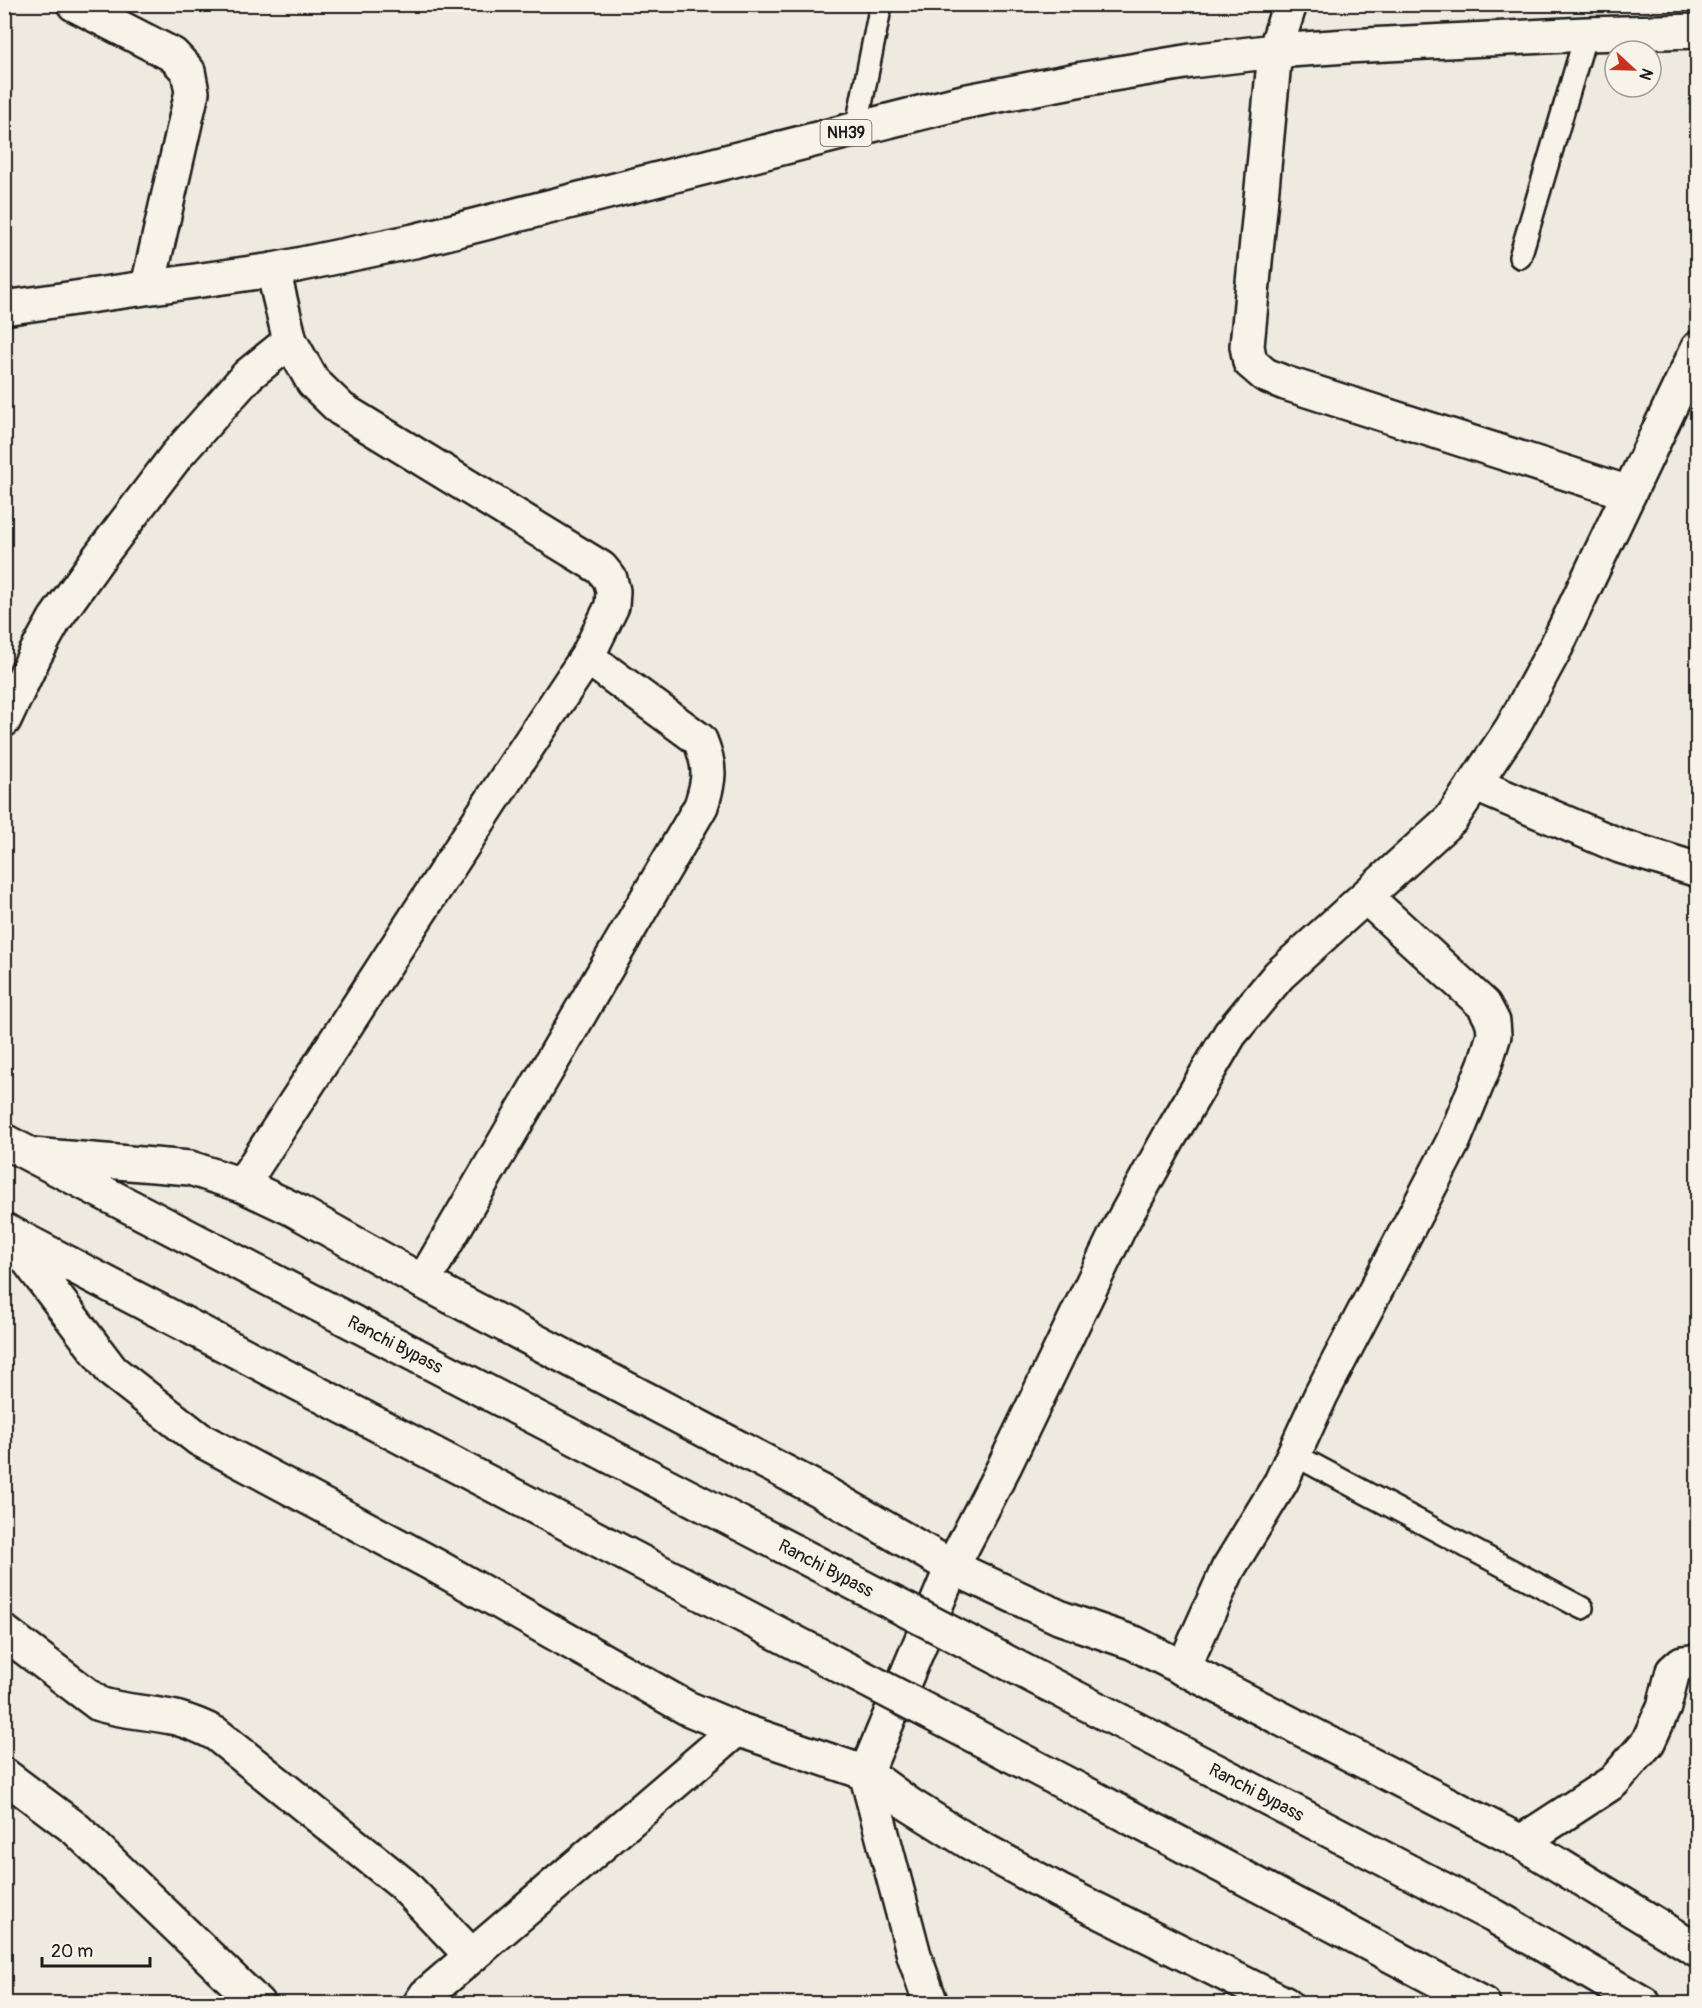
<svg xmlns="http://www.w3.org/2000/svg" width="1702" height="2008" viewBox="0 0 1702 2008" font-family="Pangolin,sans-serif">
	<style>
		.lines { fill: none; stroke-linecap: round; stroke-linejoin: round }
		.service-casing { stroke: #1c1c1c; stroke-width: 26 }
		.minor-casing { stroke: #1c1c1c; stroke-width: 38 }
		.tertiary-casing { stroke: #1c1c1c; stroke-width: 38 }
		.primary-casing { stroke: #1c1c1c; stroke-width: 38 }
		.trunk-casing { stroke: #1c1c1c; stroke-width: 38 }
		.service { stroke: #f7f3e8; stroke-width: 21 }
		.minor { stroke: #f7f3e8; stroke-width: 33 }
		.tertiary { stroke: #f7f3e8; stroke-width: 33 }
		.primary { stroke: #f7f3e8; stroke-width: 33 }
		.trunk { stroke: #f7f3e8; stroke-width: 33 }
		.primary-bridge-casing { stroke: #1c1c1c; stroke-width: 38; stroke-linecap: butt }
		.primary-bridge { stroke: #f7f3e8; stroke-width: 33 }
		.labels { text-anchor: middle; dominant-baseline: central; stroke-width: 4.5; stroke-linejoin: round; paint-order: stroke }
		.shield { fill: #f7f3e8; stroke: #5e5c59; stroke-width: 1.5 }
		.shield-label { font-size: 16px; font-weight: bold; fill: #1c1c1c }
		.street-label { font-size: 18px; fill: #1c1c1c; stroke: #f7f3e8 }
	</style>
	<rect width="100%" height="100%" fill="#eeeae0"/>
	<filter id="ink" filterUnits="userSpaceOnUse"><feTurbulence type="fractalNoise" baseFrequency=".0167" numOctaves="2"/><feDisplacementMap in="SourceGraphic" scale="12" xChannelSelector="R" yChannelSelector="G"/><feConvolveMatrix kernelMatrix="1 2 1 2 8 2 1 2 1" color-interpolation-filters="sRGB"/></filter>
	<g filter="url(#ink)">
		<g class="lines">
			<defs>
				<path id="service" d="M856 130 881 4
					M1520 257 1586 34
					M1293 1454 1582 1608"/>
				<path id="minor" d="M74 4 173 55 188 71 192 92 148 286
					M1290 4 1275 51 1247 346 1250 362 1265 375 1285 383 1629 493
					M4 720 35 655 55 619 97 560 176 456 248 375 290 341
					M1474 784 1620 846 1698 870
					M242 1185 517 762 587 657 612 606 613 591 610 579 601 568 341 409 313 382 290 341 273 270
					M423 1282 701 806C710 779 711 767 700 740L587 657
					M4 1632 99 1704C124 1712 150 1712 176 1718 190 1722 203 1727 216 1734L404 1885 472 1956
					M1183 1669 1228 1569 1281 1482 1321 1395 1453 1142 1485 1064 1494 1035 1493 1022 1484 1005 1366 897
					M866 1773 914 1955 931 2004
					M4 1775 76 1829 258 2004
					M1521 1842 1613 1782 1648 1742 1664 1707 1673 1671 1682 1663 1698 1661
					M420 2004 426 1995 737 1729"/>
				<path id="tertiary" d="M866 1773 952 1567 1004 1467 1119 1228 1170 1136 1230 1034 1279 975 1451 819 1512 728 1556 647 1698 348"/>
				<g id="primary">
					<path id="s1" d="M4 1141 739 1523"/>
					<path d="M32 1155 190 1168 242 1185 293 1209 423 1282 819 1490 952 1567 1061 1618 1134 1643 1521 1842 1698 1950"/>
					<path d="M6 1231 112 1371 199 1439 438 1567 687 1708 737 1729 866 1773 910 1805 969 1842 1059 1891 1285 2004"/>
					<path d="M14 1235 704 1595"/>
					<path id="s2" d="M1120 1721 1494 1916 1644 2004"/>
					<path d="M1088 1795 1483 2004"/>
				</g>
				<path id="trunk" d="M4 308 273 270 414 241 963 102 1077 80 1191 61 1275 51 1347 46 1586 34 1698 31"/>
			</defs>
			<use href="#service" class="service-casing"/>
			<use href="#minor" class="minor-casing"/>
			<use href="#tertiary" class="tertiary-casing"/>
			<use href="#primary" class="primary-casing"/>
			<use href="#trunk" class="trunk-casing"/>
			<use href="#service" class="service"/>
			<use href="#minor" class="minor"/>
			<use href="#tertiary" class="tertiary"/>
			<use href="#primary" class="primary"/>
			<use href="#trunk" class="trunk"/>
			<defs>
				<g id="primary-bridge">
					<path id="s3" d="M739 1523 1120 1721"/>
					<path d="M704 1595 1088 1795"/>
				</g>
			</defs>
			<use href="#primary-bridge" class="primary-bridge-casing"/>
			<use href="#primary-bridge" class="primary-bridge"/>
		</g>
	</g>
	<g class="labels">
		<rect class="shield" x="820.5" y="120" width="51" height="26" rx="4.5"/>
		<g class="shield-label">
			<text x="846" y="133">NH39</text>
		</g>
		<g class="street-label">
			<text stroke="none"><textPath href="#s1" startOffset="441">Ranchi Bypass</textPath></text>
			<text stroke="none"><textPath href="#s3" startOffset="98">Ranchi Bypass</textPath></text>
			<text stroke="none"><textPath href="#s2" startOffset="154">Ranchi Bypass</textPath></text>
		</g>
	</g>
	<rect width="1702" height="2008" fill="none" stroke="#f7f3e8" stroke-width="24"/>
	<rect x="12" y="12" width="1678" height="1984" fill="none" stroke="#1c1c1c" stroke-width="2" filter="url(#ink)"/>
	<g transform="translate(1633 69) rotate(112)"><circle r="28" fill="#f7f3e8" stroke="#9f9d96" stroke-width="1.5"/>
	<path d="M0-4.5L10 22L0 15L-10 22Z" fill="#c8321e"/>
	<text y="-9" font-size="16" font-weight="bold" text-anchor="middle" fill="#1c1c1c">N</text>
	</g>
	<path d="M42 1957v9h108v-9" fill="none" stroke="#1c1c1c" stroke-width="3"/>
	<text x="51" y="1957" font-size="18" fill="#1c1c1c" stroke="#f7f3e8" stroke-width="4.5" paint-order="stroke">20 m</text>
</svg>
